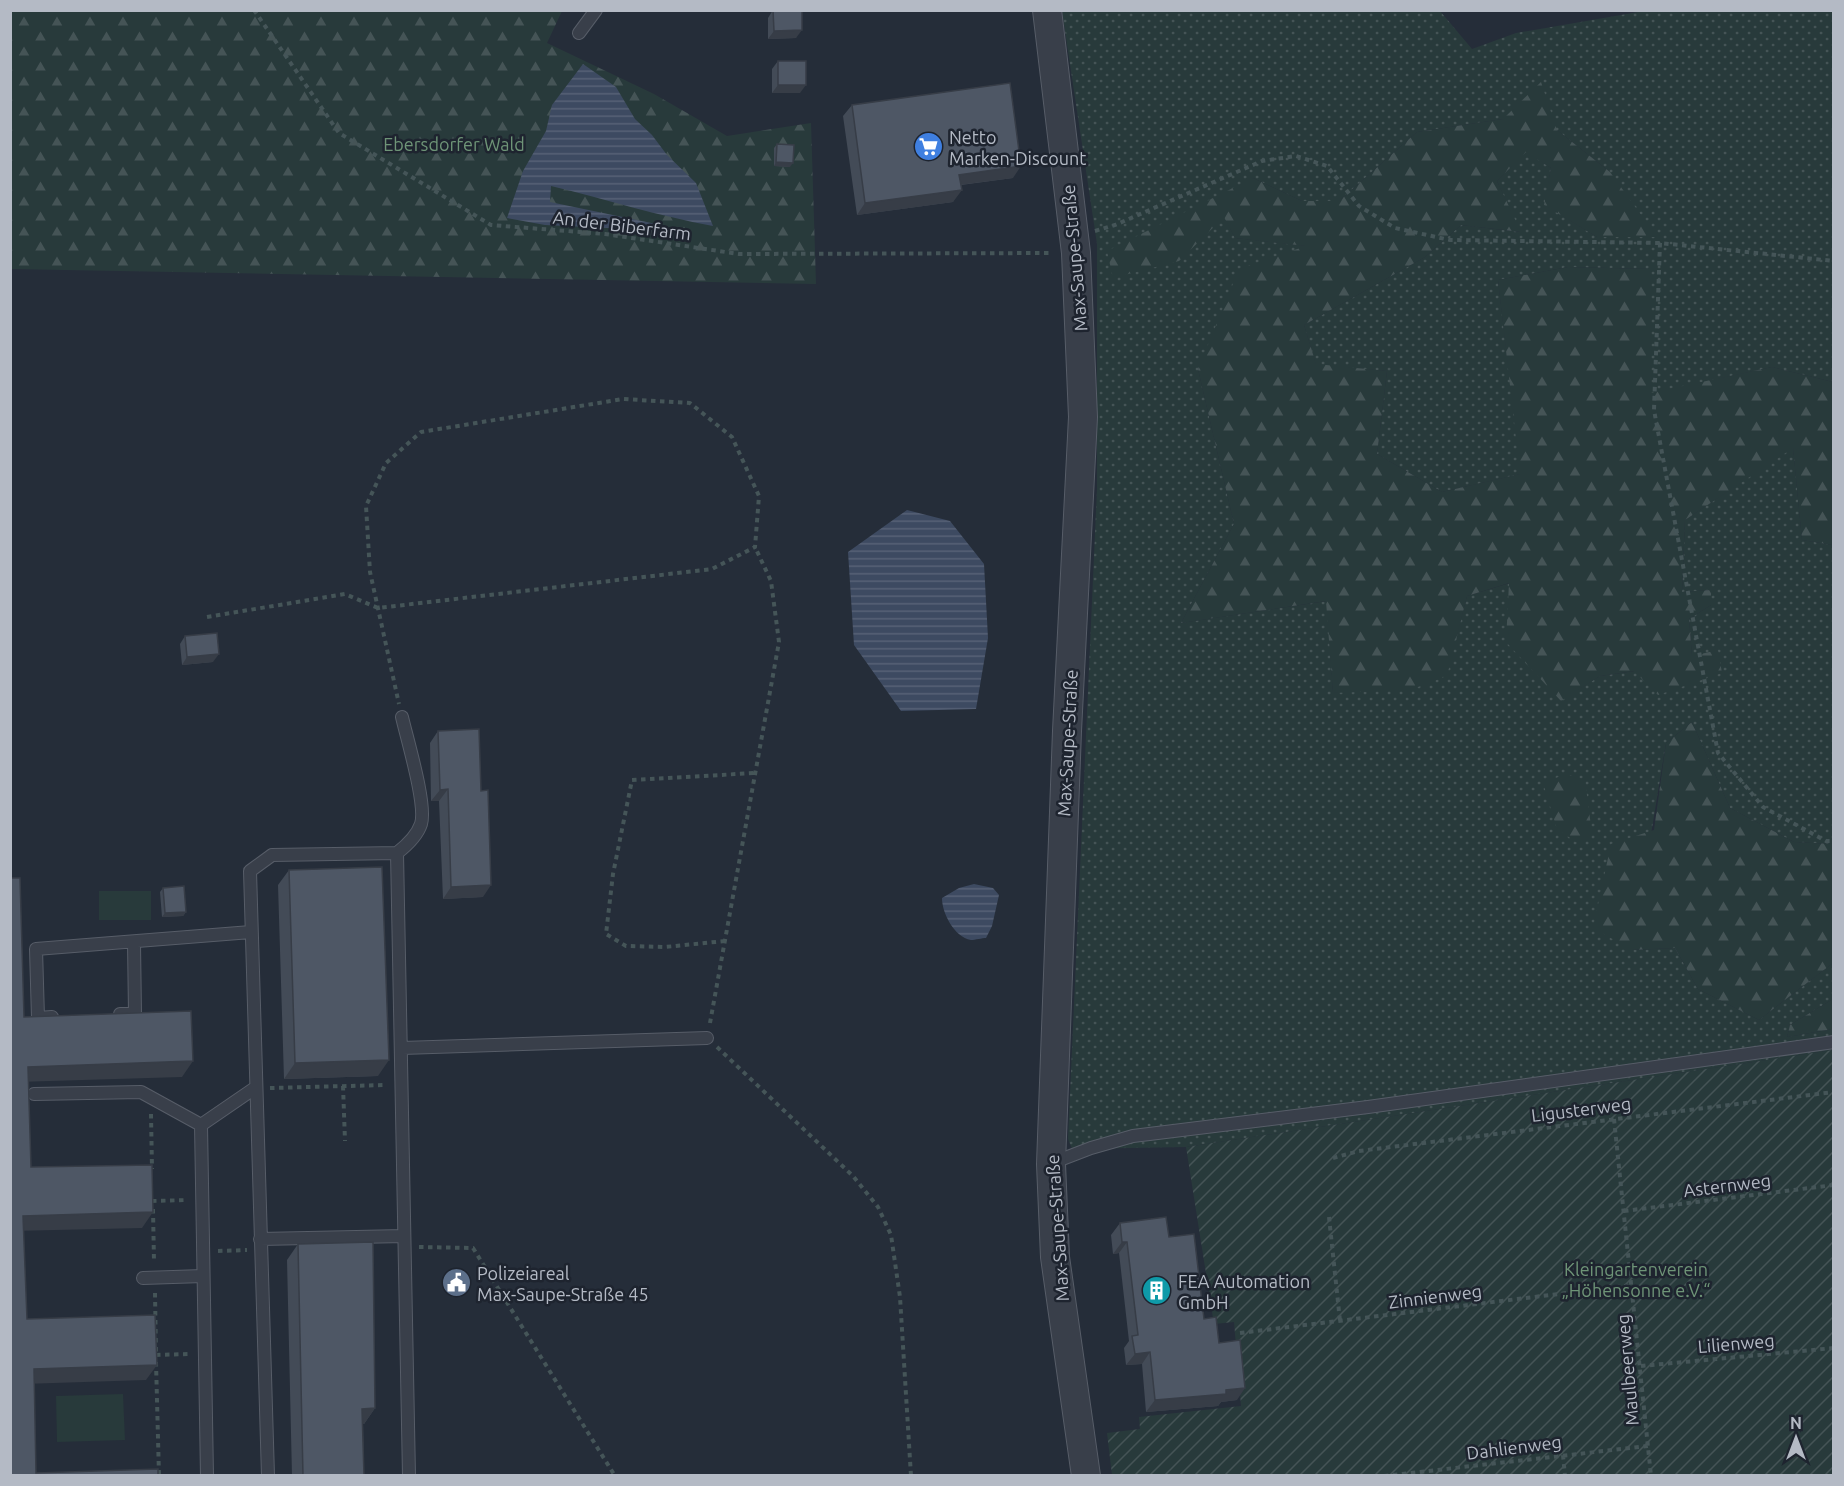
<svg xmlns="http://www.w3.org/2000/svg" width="1844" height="1486" viewBox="0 0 1844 1486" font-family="Ubuntu,sans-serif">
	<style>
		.grass { fill: url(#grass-dots) }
		.forest { fill: url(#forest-firs) }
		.garden { fill: url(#garden-furrows) }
		.pitch { fill: #283a3b }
		.water { fill: url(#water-rules) }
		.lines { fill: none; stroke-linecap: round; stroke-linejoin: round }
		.service-casing { stroke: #575d68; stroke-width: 14 }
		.tertiary-casing { stroke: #575d68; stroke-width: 30 }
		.path { stroke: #455558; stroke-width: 4; stroke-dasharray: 4.5 4.5; stroke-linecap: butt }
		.service { stroke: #393f4a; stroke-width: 12 }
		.tertiary { stroke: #393f4a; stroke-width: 28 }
		.wall { fill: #434b57 }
		.shaded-wall { fill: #373d47 }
		.building { fill: #4e5765; stroke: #373d47; stroke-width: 1.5 }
		.labels { text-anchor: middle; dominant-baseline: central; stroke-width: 5; stroke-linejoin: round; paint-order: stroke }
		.poi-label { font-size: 18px; fill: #b4bac5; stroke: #1e242f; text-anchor: start }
		.park-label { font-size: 18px; fill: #6e9477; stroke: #1e242f }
		.street-label { font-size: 18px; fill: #b4bac5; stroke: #1e242f }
	</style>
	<defs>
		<pattern id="grass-dots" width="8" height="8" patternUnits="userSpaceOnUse" patternTransform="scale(1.5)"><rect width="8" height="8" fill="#283a3b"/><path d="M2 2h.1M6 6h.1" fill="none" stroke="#455456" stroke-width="1.8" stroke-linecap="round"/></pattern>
		<pattern id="forest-firs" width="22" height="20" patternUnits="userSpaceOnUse" patternTransform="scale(1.5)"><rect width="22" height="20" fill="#283a3b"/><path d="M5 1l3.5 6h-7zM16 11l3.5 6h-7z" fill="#455456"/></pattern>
		<pattern id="garden-furrows" width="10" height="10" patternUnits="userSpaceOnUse" patternTransform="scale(1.5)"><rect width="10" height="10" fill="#283a3b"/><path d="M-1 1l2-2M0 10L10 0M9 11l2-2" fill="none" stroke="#455456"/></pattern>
		<pattern id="water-rules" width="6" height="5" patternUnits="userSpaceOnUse" patternTransform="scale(1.5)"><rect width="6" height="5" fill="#3d4a61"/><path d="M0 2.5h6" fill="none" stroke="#576276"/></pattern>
	</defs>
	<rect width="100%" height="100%" fill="#252d39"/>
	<path class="grass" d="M1062 11H1440L1472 49 1516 33 1644 11H1833V382L1772 367 1650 394V269L1568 267 1498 280 1521 474 1442 492 1377 454 1387 371 1316 365 1304 325 1425 257 1461 225 1520 232 1497 181 1526 151 1551 168 1545 205 1597 237 1610 172 1557 130 1503 119 1417 132 1339 201H1302L1253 178 1224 216 1235 238 1308 246 1198 369 1234 524 1181 623 1327 601 1333 693 1446 676 1467 596 1510 583 1561 700 1600 676 1635 671 1692 656 1689 619 1711 605V590L1682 592 1685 520 1793 447 1802 540 1833 545V844L1794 842 1730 808 1692 722 1666 743 1632 950 1675 948 1698 989 1759 1020 1833 963V999L1790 1025 1787 1037 1833 1029V1050L1186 1147 1072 1149 1068 1139 1097 489V244Z"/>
	<path class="forest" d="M11 11H562L547 43 654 94 727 136 811 123 816 284 11 269Z
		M1541 82 1557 130 1610 172 1657 237H1597L1544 205 1551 168 1526 152 1497 181 1521 232 1461 225 1425 257 1304 325 1316 364 1387 371 1377 454 1442 492 1520 474 1498 280 1568 267 1650 269V393L1772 367 1833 382V545L1802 540 1793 448 1685 520 1682 592 1711 590V605L1689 619 1692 656 1718 650 1722 673 1658 695 1634 671 1600 676 1561 701 1506 642 1509 583 1467 596 1447 676 1410 690 1333 693 1326 601 1181 623 1234 524 1198 369 1239 269 1306 246 1235 238 1224 217 1179 261 1113 278 1107 251 1253 178 1302 201H1339L1417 132 1503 119Z
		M1692 722 1730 808 1794 842 1833 844V963L1759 1020 1698 989 1675 948 1632 950 1593 928 1611 844 1654 830 1666 743Z
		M1566 774 1585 780 1592 834 1576 842 1557 829 1543 783Z
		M1833 999V1029L1787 1037 1790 1025Z"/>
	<path class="garden" d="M1833 1050V1475H1112L1107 1433 1140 1429 1139 1417 1241 1406 1234 1322 1214 1324 1186 1147Z"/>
	<path class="pitch" d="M99 891H151V920H99Z
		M123 1394 125 1440 57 1442 56 1396Z"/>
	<path class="water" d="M583 64 616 87 635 119 652 135 667 155 696 183 713 226C658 216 605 199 551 186L550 202 661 225 669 231 545 225 507 218 523 171 546 131 552 105Z
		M907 510 950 521 984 564 988 638 976 709 901 711 854 645 848 552Z
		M974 884 993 888 999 895 992 926 986 938C982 938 975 940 971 940 954 937 942 913 942 898L959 888Z"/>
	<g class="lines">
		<defs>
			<path id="service" d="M579 33 596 10
				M397 853C406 846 417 836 421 824 427 805 407 739 402 717
				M120 1014H135L134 943
				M52 1017 38 1018 36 949 251 932
				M402 1048 707 1038
				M34 1094 141 1092 201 1125
				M1052 1163 1091 1148 1133 1136 1368 1107 1834 1042
				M260 1239 404 1236
				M143 1278 203 1276
				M207 1476 201 1125 255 1088
				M268 1476 250 871 272 855 397 853 409 1476"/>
			<path id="tertiary" d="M1047 10 1076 253 1083 417 1067 731 1051 1164 1055 1257 1086 1476"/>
		</defs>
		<use href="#service" class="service-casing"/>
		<use href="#tertiary" class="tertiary-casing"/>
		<path class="path" d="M254 10 339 133 491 225 605 234 739 254 1053 253
			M1095 231 1115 225 1262 161 1296 156 1327 166 1359 206 1395 228 1450 240 1660 243 1834 261
			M1660 243 1654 410 1718 753 1763 807 1826 841H1834
			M207 617 345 594 378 608 712 569 755 547 759 496 732 437 690 403 623 399 421 432 386 463 366 506 370 572 399 704
			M725 941 665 947 626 946 606 934 613 874 632 780 755 773
			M710 1023 779 642 771 581 755 547
			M717 1047 853 1176 878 1207 891 1235 900 1297 911 1476
			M343 1086 345 1141
			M270 1088 386 1085
			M151 1114 152 1169
			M1614 1119 1651 1476
			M1333 1158 1359 1151 1834 1092
			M152 1201 188 1200
			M153 1209 154 1262
			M1624 1211 1834 1185
			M1329 1217 1340 1321
			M419 1247 473 1248 615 1476
			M218 1251 247 1250
			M155 1293 156 1355
			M1240 1333 1632 1285
			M156 1355 191 1354
			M156 1362 159 1476
			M1641 1366 1834 1348
			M1563 1455 1565 1476
			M1384 1476 1648 1446"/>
		<use href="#service" class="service"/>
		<use href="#tertiary" class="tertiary"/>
	</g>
	<path class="wall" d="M773 10H802L796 38 768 39V18Z
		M778 61 800 93H772V69Z
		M852 105 1013 178 961 185 953 202 857 215 843 116Z
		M777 144 790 167 774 166V148Z
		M185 636 213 662 182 665 180 644Z
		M438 731 481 791 483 897 443 899 439 801H431L430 743Z
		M289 870 378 1076 284 1079 278 885Z
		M163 888 186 912 183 916 162 917 160 892Z
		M1120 1223 1169 1237 1204 1319 1219 1343 1237 1400 1221 1402 1218 1406 1146 1412 1142 1364 1126 1365 1124 1348 1129 1341 1119 1253 1113 1254 1111 1235Z
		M298 1244 375 1408 364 1424H363L364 1476H292L287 1260Z"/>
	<path class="shaded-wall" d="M802 30 796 38 768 39 774 31Z
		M778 85H806L800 93H772Z
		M776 162 793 163 790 167 774 166Z
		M1021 166 1013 178 951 186 959 175Z
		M962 190 953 202 857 215 865 203Z
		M219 654 213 662 182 665 187 657Z
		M448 789 439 801H431L440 790Z
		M491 885 483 897 443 899 451 887Z
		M186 912 183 916 162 917 165 913Z
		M389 1060 378 1076 284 1079 295 1063Z
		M193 1061 182 1077 17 1082 28 1067Z
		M153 1212 142 1228 12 1231 23 1216Z
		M1122 1242H1127L1119 1253 1113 1254Z
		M1150 1352 1142 1364 1126 1365 1135 1354Z
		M157 1365 146 1380 23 1384 34 1369Z
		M1245 1388 1237 1400 1221 1402 1218 1406 1146 1412 1155 1400Z
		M375 1408 364 1424H351L362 1409Z"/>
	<path class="building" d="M773 10H802V30L774 31Z
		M778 61H806V85H778Z
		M1010 83 1021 166 959 175 962 190 865 203 852 105Z
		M777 144 794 145 793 163 776 162Z
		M217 633 219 654 187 657 185 636Z
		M479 729 481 791 488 790 491 885 451 887 448 789 440 790 438 731Z
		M382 867 389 1060 295 1063 289 870Z
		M10 878H20L24 1017 191 1011 193 1061 28 1067 31 1167 152 1165 153 1212 23 1216 27 1319 155 1315 157 1365 34 1369 36 1473 158 1469V1476H10Z
		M184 886 186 912 165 913 163 888Z
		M1166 1217 1169 1237 1194 1234 1204 1319 1216 1317 1219 1343 1240 1340 1245 1388 1226 1390V1394L1155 1400 1150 1352 1135 1354 1132 1336 1138 1335 1127 1242H1122L1120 1223Z
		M373 1242 375 1408 362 1409 364 1476H303L298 1244Z"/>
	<defs>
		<symbol id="supermarket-disc" viewBox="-11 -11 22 22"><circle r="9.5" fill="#3f7fe0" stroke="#1e242f"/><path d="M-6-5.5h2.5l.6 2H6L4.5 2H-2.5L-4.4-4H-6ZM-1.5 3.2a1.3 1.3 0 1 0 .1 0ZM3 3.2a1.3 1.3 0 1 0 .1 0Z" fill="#fff"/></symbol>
		<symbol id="civic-disc" viewBox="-11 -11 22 22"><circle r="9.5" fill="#5c6f8a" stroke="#1e242f"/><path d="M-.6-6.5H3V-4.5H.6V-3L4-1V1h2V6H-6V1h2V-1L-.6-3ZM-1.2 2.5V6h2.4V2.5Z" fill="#fff"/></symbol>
		<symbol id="building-disc" viewBox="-11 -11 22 22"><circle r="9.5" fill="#0f9aa8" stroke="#1e242f"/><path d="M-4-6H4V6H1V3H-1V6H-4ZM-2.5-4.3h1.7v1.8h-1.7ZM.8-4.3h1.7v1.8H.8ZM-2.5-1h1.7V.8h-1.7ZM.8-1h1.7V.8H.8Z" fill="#fff"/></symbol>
	</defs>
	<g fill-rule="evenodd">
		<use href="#supermarket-disc" x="912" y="130" width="33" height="33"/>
		<use href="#civic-disc" x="440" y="1266" width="33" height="33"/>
		<use href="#building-disc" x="1140" y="1274" width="33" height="33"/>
	</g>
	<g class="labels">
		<g class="poi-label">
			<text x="949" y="137">Netto<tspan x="949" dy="21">Marken-Discount</tspan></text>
			<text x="477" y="1273">Polizeiareal<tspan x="477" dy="21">Max-Saupe-Straße 45</tspan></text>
			<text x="1178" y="1281">FEA Automation<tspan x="1178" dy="21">GmbH</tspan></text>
		</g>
		<g class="park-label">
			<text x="454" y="144">Ebersdorfer Wald</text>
			<text x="1636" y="1269">Kleingartenverein<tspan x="1636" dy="21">„Höhensonne e.V.“</tspan></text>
		</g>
		<g class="street-label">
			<text transform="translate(622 225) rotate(7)">An der Biberfarm</text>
			<text transform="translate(1074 258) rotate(-95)">Max-Saupe-Straße</text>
			<text transform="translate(1067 743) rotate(-87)">Max-Saupe-Straße</text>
			<text transform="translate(1581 1109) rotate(-7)">Ligusterweg</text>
			<text transform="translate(1727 1185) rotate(-7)">Asternweg</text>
			<text transform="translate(1057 1228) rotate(-94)">Max-Saupe-Straße</text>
			<text transform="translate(1435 1296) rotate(-7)">Zinnienweg</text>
			<text transform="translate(1736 1343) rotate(-5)">Lilienweg</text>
			<text transform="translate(1627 1370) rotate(-95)">Maulbeerweg</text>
			<text transform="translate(1514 1447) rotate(-7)">Dahlienweg</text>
		</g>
	</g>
	<rect width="1844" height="1486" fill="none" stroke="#b4bac5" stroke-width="24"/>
	<g transform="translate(1796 1438)" stroke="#1e242f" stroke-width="4.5" paint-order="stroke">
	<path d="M0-4.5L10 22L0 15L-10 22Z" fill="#b4bac5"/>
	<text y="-9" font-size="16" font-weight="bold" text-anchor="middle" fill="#b4bac5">N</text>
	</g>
</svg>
